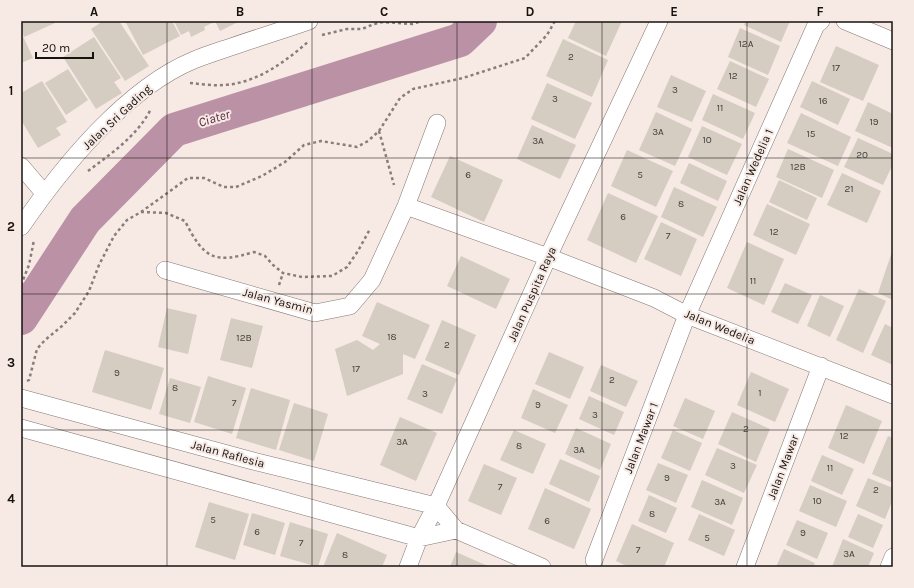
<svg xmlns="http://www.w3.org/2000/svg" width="914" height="588" viewBox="0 0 914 588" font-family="Karla,sans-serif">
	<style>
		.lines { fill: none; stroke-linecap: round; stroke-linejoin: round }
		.river { stroke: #bb92a5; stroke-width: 34 }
		.building { fill: #d5ccc2 }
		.street-casing { stroke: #847873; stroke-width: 18 }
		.path { stroke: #877e7a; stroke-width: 2.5; stroke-dasharray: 3 3; stroke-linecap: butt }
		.street { stroke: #fff; stroke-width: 17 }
		.grid { fill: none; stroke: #161210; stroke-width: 1; stroke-opacity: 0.55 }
		.labels { text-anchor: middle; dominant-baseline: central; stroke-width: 4; stroke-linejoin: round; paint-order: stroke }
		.number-label { font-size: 10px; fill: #46403c }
		.street-label { font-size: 12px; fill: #161210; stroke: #f7e9e4 }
		.water-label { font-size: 13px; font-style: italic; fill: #582440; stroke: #f7e9e4 }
		.neatline { fill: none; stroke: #161210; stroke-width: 1.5 }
		.grid-label { font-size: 13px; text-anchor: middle; font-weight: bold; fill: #161210 }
	</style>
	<rect width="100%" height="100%" fill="#f7e9e4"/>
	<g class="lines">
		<path class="river" d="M21 318 85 220 174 130 460 40 480 21"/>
	</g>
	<path class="building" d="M23 21H54L55 23 24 37 21 30V22Z
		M103 21H119L149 66 125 81 91 29Z
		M125 21H172L180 36 143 55Z
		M174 21H213L214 22 204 27 205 30 191 37 189 31 181 35Z
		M215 21H240L220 31Z
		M576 21H622L606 56 568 38Z
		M746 21H790L781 42 744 25Z
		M740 28 780 46 768 75 728 57Z
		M21 32 33 58 21 63Z
		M94 37 121 78 114 82 122 93 96 109 63 57Z
		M563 39 608 60 592 97 546 76Z
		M836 46 879 65 863 101 820 82Z
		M730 61 769 79 756 107 717 89Z
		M68 69 88 100 66 115 45 83Z
		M671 75 706 91 692 122 657 107Z
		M42 81 67 122 56 128 61 135 38 148 21 120V93Z
		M812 81 850 99 838 125 800 107Z
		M547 83 592 103 575 139 531 119Z
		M713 94 755 113 743 139 702 120Z
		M868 102 893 114V148L855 131Z
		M656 112 692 129 675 166 639 150Z
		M801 113 851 137 838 166 787 143Z
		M532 125 576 145 560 179 517 159Z
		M702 126 742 144 727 175 688 157Z
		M858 138 893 154V164L883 185 844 167Z
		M788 149 834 170 822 198 776 177Z
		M627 150 673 171 656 207 611 186Z
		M450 156 503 180 484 222 431 197Z
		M689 163 727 181 718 201 680 183Z
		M842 173 881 191 867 223 827 205Z
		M779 180 817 198 807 220 769 202Z
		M674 187 717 207 703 237 661 217Z
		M608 193 658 216 636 263 587 240Z
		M767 204 810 224 796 255 753 235Z
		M661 222 697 239 681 276 644 259Z
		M747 242 784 259 764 305 727 288Z
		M893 249V300L878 293Z
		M461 256 510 279 496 309 447 286Z
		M785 283 812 295 798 324 771 312Z
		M859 289 886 301 863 353 836 340Z
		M820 295 844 306 830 337 807 326Z
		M377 302 430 325 415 359 403 354V374L347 396 335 349 357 340 373 350 380 344 362 336Z
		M167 308 197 315 188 354 158 347Z
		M231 318 263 326 252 368 220 360Z
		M442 320 476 335 459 375 425 360Z
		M885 324 893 328V365L871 355Z
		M105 350 164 368 151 410 92 392Z
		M549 352 584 367 570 399 535 384Z
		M422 364 457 379 442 414 407 399Z
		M601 365 638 381 626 407 590 391Z
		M751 372 789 389 775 422 737 405Z
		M208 376 246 388 232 434 194 422Z
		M170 378 201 387 190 423 159 414Z
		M251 388 290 400 276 450 236 438Z
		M533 389 568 405 555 433 521 418Z
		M589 396 624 412 614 435 579 419Z
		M685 398 715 411 703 439 673 426Z
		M294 403 328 414 314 461 279 450Z
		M846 405 882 421 864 464 828 448Z
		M732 412 770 429 756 462 718 444Z
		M400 417 437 433 416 481 380 465Z
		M576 428 611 444 600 470 565 454Z
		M514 430 546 444 533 474 500 460Z
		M673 430 702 443 690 471 661 458Z
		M888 436 893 438V483L872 474Z
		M717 448 757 465 744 493 705 475Z
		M822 455 854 469 842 495 811 481Z
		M560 459 600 476 589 502 549 484Z
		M658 463 688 475 676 503 646 490Z
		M484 464 517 478 501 515 468 501Z
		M868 478 893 488V499L885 519 856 506Z
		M702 480 743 498 732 525 691 507Z
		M810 485 847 501 836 527 799 511Z
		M545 488 591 509 574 549 528 529Z
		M649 495 677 508 666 533 638 521Z
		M209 502 249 514 235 560 195 547Z
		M252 513 285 523 275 555 243 545Z
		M699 514 735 530 724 556 688 540Z
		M858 514 883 525 873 548 848 537Z
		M797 520 828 533 817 559 786 545Z
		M290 522 328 534 318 567 280 556Z
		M632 524 674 543 664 567H629L616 561Z
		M337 533 387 555 382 567H323Z
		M843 539 874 553 868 567H832Z
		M784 549 815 563 813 567H776Z
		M456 552 490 567H450Z"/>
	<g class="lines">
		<defs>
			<path id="street" d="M845 21 893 41
				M21 166 44 193
				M406 206 548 257 654 298 687 315 893 395
				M21 227C62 167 126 88 194 60 206 55 219 51 231 47 257 38 283 30 309 21
				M165 270 315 313 350 306 372 280 406 206 437 123
				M21 398 253 461 436 506 456 530 542 567
				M21 428 419 538 456 530
				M594 560 687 315 816 25 821 21
				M408 567 419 538 436 506 548 257 659 21
				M745 567 821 366
				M889 567 893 557"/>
		</defs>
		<use href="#street" class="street-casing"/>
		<path class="path" d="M322 35 347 29H362L374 24 383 22 412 24 422 21
			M190 83C201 84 213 86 224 85 257 83 285 62 309 41
			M379 131 394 185
			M88 171C112 153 137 136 151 109
			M141 212 188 178H204L224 187H236L262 176 285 162 304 145 321 141 357 147 368 141 379 131 400 98 413 89 463 78 525 58 547 35 555 21
			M21 285 29 265 34 240
			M279 285 283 273
			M27 381 29 380 37 349 45 340 62 326 75 313 89 291 99 265 114 236 127 220 141 212 166 213 185 221C204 259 214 264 254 252L265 256 273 265 283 273 302 277 332 276 347 267 358 251 370 229"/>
		<use href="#street" class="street"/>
	</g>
	<path class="grid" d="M167 21V567M312 21V567M457 21V567M602 21V567M747 21V567M21 158H893M21 294H893M21 430H893"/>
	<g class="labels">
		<g class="number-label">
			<text x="746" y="44">12A</text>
			<text x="571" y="57">2</text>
			<text x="836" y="68">17</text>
			<text x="733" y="76">12</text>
			<text x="675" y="90">3</text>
			<text x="555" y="99">3</text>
			<text x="823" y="101">16</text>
			<text x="720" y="108">11</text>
			<text x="874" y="122">19</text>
			<text x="658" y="132">3A</text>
			<text x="811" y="134">15</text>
			<text x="707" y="140">10</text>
			<text x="538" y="141">3A</text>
			<text x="862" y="155">20</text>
			<text x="798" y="167">12B</text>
			<text x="468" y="175">6</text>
			<text x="640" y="175">5</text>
			<text x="849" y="189">21</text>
			<text x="681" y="204">8</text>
			<text x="623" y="217">6</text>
			<text x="774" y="232">12</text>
			<text x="668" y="236">7</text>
			<text x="753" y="281">11</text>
			<text x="392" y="337">18</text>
			<text x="244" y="338">12B</text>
			<text x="447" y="345">2</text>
			<text x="356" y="369">17</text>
			<text x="117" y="373">9</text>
			<text x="612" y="380">2</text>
			<text x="175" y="388">8</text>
			<text x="760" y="393">1</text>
			<text x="425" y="394">3</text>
			<text x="234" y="403">7</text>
			<text x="538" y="405">9</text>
			<text x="595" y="415">3</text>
			<text x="746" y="429">2</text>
			<text x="844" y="436">12</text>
			<text x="402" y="442">3A</text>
			<text x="519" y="446">8</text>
			<text x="579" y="450">3A</text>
			<text x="733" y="466">3</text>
			<text x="830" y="468">11</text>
			<text x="667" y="478">9</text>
			<text x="500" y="487">7</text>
			<text x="876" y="490">2</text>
			<text x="817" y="501">10</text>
			<text x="720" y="502">3A</text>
			<text x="652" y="514">8</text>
			<text x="213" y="520">5</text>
			<text x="547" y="521">6</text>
			<text x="257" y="532">6</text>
			<text x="803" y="533">9</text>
			<text x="707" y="538">5</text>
			<text x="301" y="543">7</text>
			<text x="638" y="550">7</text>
			<text x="849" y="554">3A</text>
			<text x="345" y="555">8</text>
		</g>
		<g class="street-label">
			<text transform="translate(117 117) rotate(-43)">Jalan Sri Gading</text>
			<text transform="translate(753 167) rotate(-66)">Jalan Wedelia 1</text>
			<text transform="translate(532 294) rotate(-66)">Jalan Puspita Raya</text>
			<text transform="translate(278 301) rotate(15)">Jalan Yasmin</text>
			<text transform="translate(720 327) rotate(22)">Jalan Wedelia</text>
			<text transform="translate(641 438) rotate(-69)">Jalan Mawar 1</text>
			<text transform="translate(228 454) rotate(15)">Jalan Raflesia</text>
			<text transform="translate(783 467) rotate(-69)">Jalan Mawar</text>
		</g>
		<g class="water-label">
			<text transform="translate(214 118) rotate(-17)">Ciater</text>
		</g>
	</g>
	<rect width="914" height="588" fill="none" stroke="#f7e9e4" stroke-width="44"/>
	<path d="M36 52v6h57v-6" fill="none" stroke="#161210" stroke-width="2"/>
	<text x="42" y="52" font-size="12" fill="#161210" stroke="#f7e9e4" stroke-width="3" paint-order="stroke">20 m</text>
	<rect x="22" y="22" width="870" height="544" class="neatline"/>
	<g class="grid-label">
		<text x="94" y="16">A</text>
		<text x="240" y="16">B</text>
		<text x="384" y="16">C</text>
		<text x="530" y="16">D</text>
		<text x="674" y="16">E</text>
		<text x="820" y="16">F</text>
		<text x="11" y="95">1</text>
		<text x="11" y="231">2</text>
		<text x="11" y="367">3</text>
		<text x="11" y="503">4</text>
	</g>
</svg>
